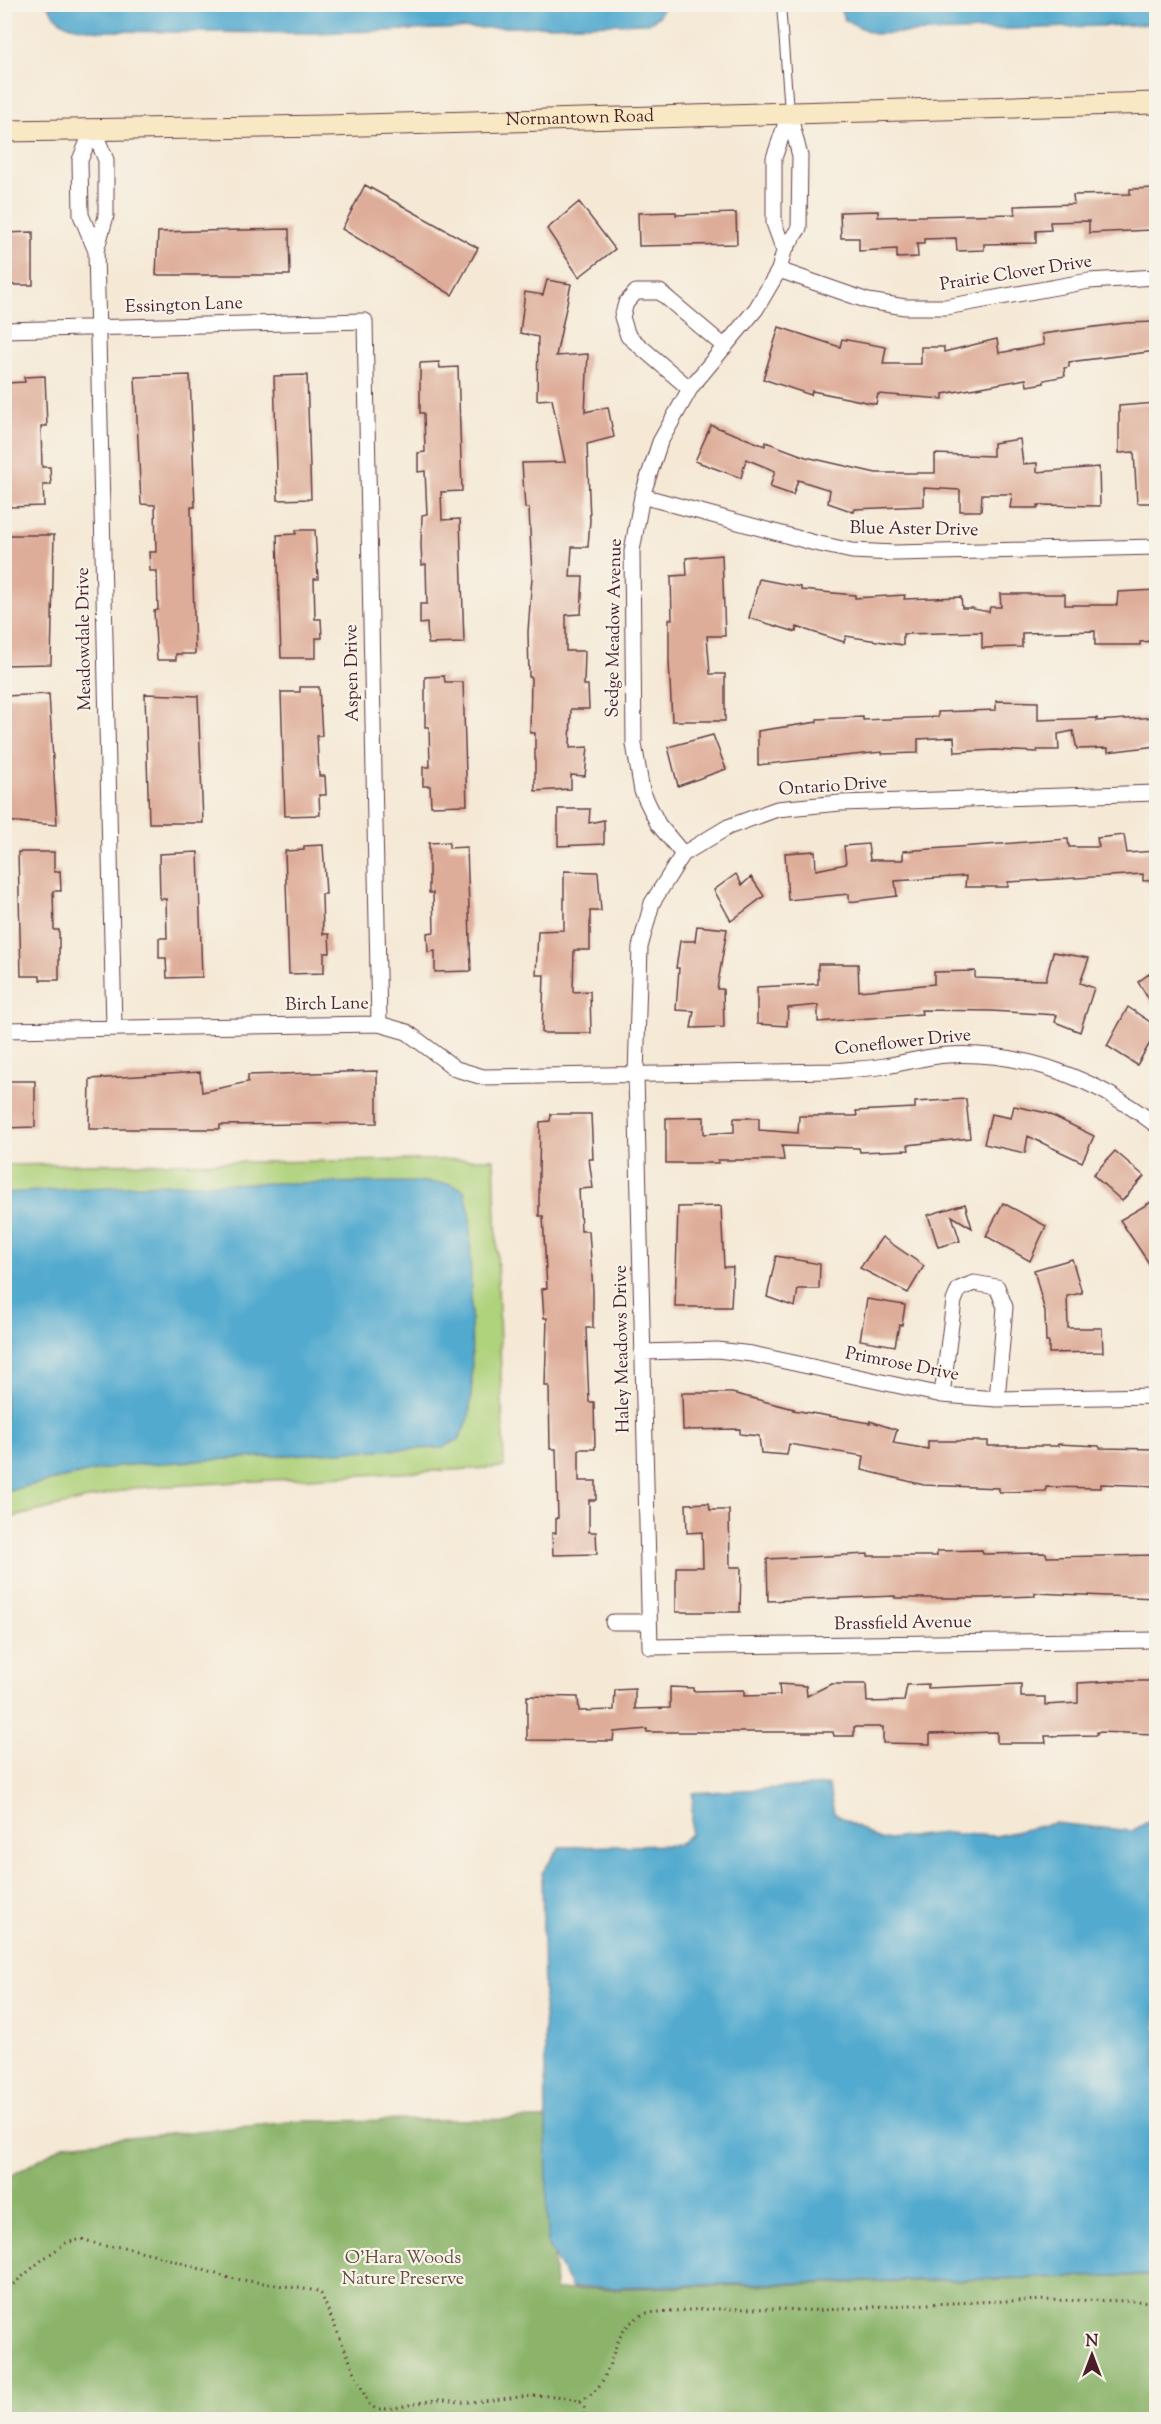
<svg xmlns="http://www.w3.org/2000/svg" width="1161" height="2424" viewBox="0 0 1161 2424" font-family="'Sorts Mill Goudy',serif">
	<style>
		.green { fill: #afd27b; stroke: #7c7853; stroke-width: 1.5 }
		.forest { fill: #8bb46b; stroke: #6a6a4b; stroke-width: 1.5 }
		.water { fill: #52aacf; stroke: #4e647d; stroke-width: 1.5 }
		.building { fill: #dead99 }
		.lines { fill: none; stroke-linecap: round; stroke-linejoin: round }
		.lane-casing { stroke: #643d45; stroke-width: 10 }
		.street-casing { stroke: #643d45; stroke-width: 17 }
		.secondary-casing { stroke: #643d45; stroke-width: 23 }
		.path { stroke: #643d45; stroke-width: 3; stroke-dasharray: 1.5 4.5; stroke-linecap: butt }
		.lane { stroke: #fff; stroke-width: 8 }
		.street { stroke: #fff; stroke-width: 15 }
		.secondary { stroke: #f8e8c3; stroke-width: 21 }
		.labels { text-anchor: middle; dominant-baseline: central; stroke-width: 4.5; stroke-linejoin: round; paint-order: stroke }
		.street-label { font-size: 18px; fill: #4a1f2b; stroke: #f7f3e8 }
		.park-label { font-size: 18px; fill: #634c3f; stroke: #f7f3e8 }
	</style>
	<rect width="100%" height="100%" fill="#f7f3e8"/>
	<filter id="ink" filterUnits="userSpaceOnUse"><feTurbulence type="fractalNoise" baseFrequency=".0167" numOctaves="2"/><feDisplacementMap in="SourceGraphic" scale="12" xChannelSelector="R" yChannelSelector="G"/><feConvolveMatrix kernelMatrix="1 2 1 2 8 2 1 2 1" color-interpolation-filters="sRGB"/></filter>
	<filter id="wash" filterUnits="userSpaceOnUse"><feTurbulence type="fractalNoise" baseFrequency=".008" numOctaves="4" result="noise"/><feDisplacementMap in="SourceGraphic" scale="24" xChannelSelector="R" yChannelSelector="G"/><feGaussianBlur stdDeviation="1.35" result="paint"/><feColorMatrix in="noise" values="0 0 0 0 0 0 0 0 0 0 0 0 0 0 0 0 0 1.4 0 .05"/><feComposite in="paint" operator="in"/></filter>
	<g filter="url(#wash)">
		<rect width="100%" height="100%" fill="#f5e9d6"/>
		<path class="green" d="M494 1159 504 1467 133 1488 5 1519 4 1165Z"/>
		<path class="forest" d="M546 2119 555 2290 1156 2275V2419H5L4 2180 66 2144 302 2121Z"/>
		<path class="water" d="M48 5H664L658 17 648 23 310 33 100 31C77 27 58 28 48 5Z
			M838 5H1156V24L874 34 845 20Z
			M423 1182 451 1184 464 1190 470 1212 472 1384 469 1419 458 1440 442 1448 353 1451 118 1466 5 1491V1193L162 1184Z
			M828 1785 834 1813 879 1840 944 1833 996 1836 1054 1823 1132 1831 1156 1817V2275L572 2288 548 2246 542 1873 560 1847 678 1845 691 1834 693 1793Z"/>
		<g id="blocks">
			<path class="building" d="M365 185 478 248 452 295 342 229Z
				M1156 188V213H1151V230L1089 233V221L1050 222 1051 230 1036 231V243L984 244V250L957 251 956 238 924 239V244H917L918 257 897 258V249L859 251V238H841L840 212 878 211V217L1015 214 1014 206 1074 204 1073 195 1130 194V189Z
				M579 202 615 249 579 277 547 229Z
				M676 212V215L736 213 737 244 639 246 638 213Z
				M289 229 290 275H156L158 232Z
				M33 232V285H4V233Z
				M547 280 571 284 556 356 588 354 585 412 608 407 614 437 587 444 590 520 588 547H572L570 577H583L581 614 566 615V651H585L584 685H588L589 709H571L570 748 588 747 585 776 571 775V789L535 791V733H530L531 677H529L528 632 532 577 529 508H525L522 463 565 462 552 399 537 400 538 337 520 333 525 292 543 295Z
				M1156 322V351L1069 362V367L1064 368 1065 376 1044 380V383L1027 386 1026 379 943 394V399L878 394 876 404 812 391 811 395 763 379 779 327 840 347 842 339 886 347 883 364H921V347H944V352L997 339 999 353 1044 345 1042 334 1125 323Z
				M439 362 440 368 458 367 462 491 441 492 442 520 460 519 464 643 428 644 427 623 420 624V604H427L426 564 422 565 421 545 422 515 427 514 425 471 418 472V453L425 452 424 413H420V363Z
				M190 375 195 507H191L195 654H176V660H157L154 611 158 610 157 571H150L149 552H156L155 505 141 504 135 377Z
				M307 375 311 499 278 500 274 376Z
				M45 376 47 426H41L42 467H50L51 485H43L44 506 10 507 6 383 25 382 24 377Z
				M1156 403V503H1137L1134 452 1119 453V406Z
				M711 425 765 446 766 442 806 457 876 473H935V454L993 456V443L1020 439 1023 464 1037 463V472L1099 467 1100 506 1038 505V508H1010L1012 494H982L981 511H960V490L924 488V506L855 509 854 512 828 503 830 490 798 480 793 495 770 487 775 471 746 459 741 478 695 461Z
				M296 530H315L318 579H314L315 619H321L322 638H316V658H281L277 535 296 534Z
				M4 535H54L51 664 4 665Z
				M722 555 725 636H707L710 674H725V721H672L669 661V619H672L671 576 687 575 686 558Z
				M759 579 801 587V590L855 595V598L905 595 904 599 961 597 962 608H973V609L989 612 990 607H1001L1000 594H1065V605H1117L1118 592 1156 590V641L1140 642V645H1095V631L1022 633V647L982 648V632L903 634V645L846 636 844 642 797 627 796 632 749 618Z
				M444 676 445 682H463L467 805 431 806 430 786H423V767H430L429 727H425V677Z
				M300 687H319L322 736H317L319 776H325L326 795H319L320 815 285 816 281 692H300Z
				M49 694 57 825 4 821V696Z
				M145 694 198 696 203 823H149Z
				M996 701 1038 702V720L1097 718V721L1156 717V746L1108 752V748L1077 749 1073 731 1058 734 1059 750H1037V752L995 750 955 752 954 737 918 739V753L882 754V752L758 765V731L817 722V719L863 717V720L938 717V712L996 710Z
				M713 735 726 769 678 786 668 747Z
				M558 809H590L589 823 604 820V844L558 846Z
				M1124 835 1127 853 1156 851V880L1143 881V874L1008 882V887H965L966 876 895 881 897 896 849 902V894L788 900 785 853 815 851 816 870 846 864 844 846 868 844 870 860H903V851L1068 839 1069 847H1099L1097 838Z
				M449 842V848L467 847 471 971 435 972V951L428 952 427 933 434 932 433 893H429V843Z
				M323 845 326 894H322L323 934H329L330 953H324V973L289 974 285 851 304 850V846Z
				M18 852H54V872L60 871 61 891H53L54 930H59V980H40V976H21Z
				M198 852 202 977 167 978 166 958H159V938H167L166 899H160L159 854Z
				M564 871 598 872 601 911H590V950H574L573 992 590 991 591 1033H542L544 975H536L538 931 564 930Z
				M736 874 742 885 751 877 764 896 731 921 714 890Z
				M697 926 727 929 717 989H723L724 1027 691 1028 694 1011 676 1010 679 968H676L680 941H695Z
				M1053 952 1089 958 1080 983 1094 988 1080 1032 1055 1022 1057 1015 991 1011 921 1010 922 1014 818 1022V1005L788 1008 787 1026 757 1024V987L818 984V964H858L859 991 934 984V972L975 971V978L1046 980Z
				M1156 969V1011L1138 982Z
				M1128 1007 1156 1026V1033L1137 1065 1107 1046Z
				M377 1071V1123L220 1125V1129H89L90 1079 200 1072 202 1092 248 1082V1075Z
				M4 1081H35V1127L4 1128Z
				M966 1099 970 1138 908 1145 909 1150 860 1152 859 1148 782 1146 784 1160H718L719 1163H666V1118L704 1117V1134L734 1132V1118H759V1130L798 1133 799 1116H857L856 1111 915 1108V1102Z
				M1014 1106 1047 1113 1094 1136 1082 1162 1028 1136 1025 1153 984 1144 991 1114 1011 1118Z
				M551 1114H591L593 1159H589L593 1188 579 1189 581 1231H589L593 1291V1328H586L589 1402H594L595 1449H579V1481H596V1500H589V1532H596L597 1554 553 1555 552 1533H556V1518H558L556 1449H550L549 1386H545L547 1318H544L542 1289 547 1288 543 1216H539V1170L540 1122 550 1121Z
				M1115 1151 1144 1176 1122 1201 1093 1175Z
				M1156 1199V1274L1120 1220Z
				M1003 1203 1046 1226 1030 1261 986 1236Z
				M965 1204 972 1228 952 1216 960 1241 938 1247 928 1215Z
				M721 1206 724 1267H733L731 1307H675L678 1207Z
				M882 1237 924 1266 908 1293 860 1268Z
				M776 1256 820 1264 819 1289H798L795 1307 767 1297Z
				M1072 1259 1082 1293 1067 1296 1068 1328H1102L1103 1352 1049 1353V1342H1046L1045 1312 1034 1270Z
				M867 1299 905 1305 902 1325H899L895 1346 860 1340Z
				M682 1393H732L794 1409 793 1410 870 1423V1421L897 1430 893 1443 928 1449V1441H988V1446H1058V1444L1099 1446 1100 1448 1156 1449V1486L1101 1484V1488L1046 1487V1491L999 1492V1488L924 1485 862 1470 864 1456 789 1444 787 1455 761 1453 759 1436 740 1434V1429L683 1430Z
				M709 1503 710 1510H729L730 1567H741L740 1612H676V1567H703L702 1532 687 1533 686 1504Z
				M982 1550 983 1554 1046 1553 1047 1557 1156 1555V1598L1035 1593V1596L983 1598H895V1596L768 1601 767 1559 868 1554V1556H937V1551Z
				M1114 1681H1156V1734L1097 1732V1735L1045 1736 1046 1743H997V1732L930 1734V1744L883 1743V1727H854V1736H834L833 1732H647V1729L614 1732 613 1741 527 1740V1696L578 1697 579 1711 614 1710 615 1690 635 1689V1709L670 1708V1687L693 1688V1691L744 1690V1696L780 1695 779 1684 806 1686 807 1696 831 1684H866L867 1702 904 1701 907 1685 928 1684V1688L1021 1684V1697H1045V1705L1078 1703V1683Z"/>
		</g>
	</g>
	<g filter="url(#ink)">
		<use href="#blocks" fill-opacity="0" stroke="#643d45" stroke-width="1.5"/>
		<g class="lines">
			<defs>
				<path id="lane" d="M781 4 789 111"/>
				<path id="street" d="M93 129 106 160V216L96 251 114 1027
					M93 129 80 160 81 215 96 251
					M784 251 774 223V158L789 114
					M779 270 868 301 905 307H946L1089 281 1156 277
					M4 330 365 321 379 1024
					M690 389 628 336 622 317 626 303 636 292H660L725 347
					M642 496 815 543 852 551 895 553 1156 547
					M1156 793 840 803 777 809 728 827 683 854 652 903 640 947 636 1075 650 1647 1156 1640
					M683 854 658 824 642 791 634 744 632 551 642 496 660 442 691 387 756 309 779 270 784 251 799 228 800 156 789 113
					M4 1030 379 1024 407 1032 456 1069 483 1077 834 1071C851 1069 868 1069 885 1066 905 1063 927 1056 948 1055 1025 1051 1096 1079 1156 1125
					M642 1352 717 1350 752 1354 942 1395 997 1399 1156 1396
					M942 1395 954 1301 959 1289 974 1283 997 1287 1005 1307 997 1399
					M613 1622H649"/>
				<g id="secondary">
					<path id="s1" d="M4 131 326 126 1156 103"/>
				</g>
			</defs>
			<use href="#lane" class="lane-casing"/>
			<use href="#street" class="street-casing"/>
			<use href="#secondary" class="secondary-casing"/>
			<path class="path" d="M4 2292 43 2259 66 2243 82 2239 103 2246 123 2247 153 2254 229 2278 318 2291 321 2294 365 2396 369 2404 376 2409C397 2410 415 2402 436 2400 447 2399 457 2403 468 2402 502 2401 548 2389 580 2401L584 2408V2420
				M580 2401C587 2397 594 2393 599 2386 618 2359 611 2327 647 2313 689 2309 732 2308 774 2309 791 2309 808 2311 824 2310 935 2303 1046 2297 1156 2302"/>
			<use href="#lane" class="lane"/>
			<use href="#street" class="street"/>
			<use href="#secondary" class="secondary"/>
		</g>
	</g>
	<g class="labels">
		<g class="street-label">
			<text stroke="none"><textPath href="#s1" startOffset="576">Normantown Road</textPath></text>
			<text transform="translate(1016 274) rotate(-9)">Prairie Clover Drive</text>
			<text transform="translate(184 306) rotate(-2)">Essington Lane</text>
			<text transform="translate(914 530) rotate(1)">Blue Aster Drive</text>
			<text transform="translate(615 628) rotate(-89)">Sedge Meadow Avenue</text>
			<text transform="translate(85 639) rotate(-91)">Meadowdale Drive</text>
			<text transform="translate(353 673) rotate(-91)">Aspen Drive</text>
			<text transform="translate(833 787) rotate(-4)">Ontario Drive</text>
			<text transform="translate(327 1005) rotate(-1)">Birch Lane</text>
			<text transform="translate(903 1043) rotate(-6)">Coneflower Drive</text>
			<text transform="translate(623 1349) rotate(-91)">Haley Meadows Drive</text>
			<text transform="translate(902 1365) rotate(11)">Primrose Drive</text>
			<text transform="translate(903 1624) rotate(-1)">Brassfield Avenue</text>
		</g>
		<g class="park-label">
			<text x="403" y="2259">O'Hara Woods<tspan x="403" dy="21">Nature Preserve</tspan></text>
		</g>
	</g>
	<rect width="1161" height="2424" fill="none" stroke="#f7f3e8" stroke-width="24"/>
	<g transform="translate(1092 2355)" stroke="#f7f3e8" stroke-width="4.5" paint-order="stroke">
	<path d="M0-4.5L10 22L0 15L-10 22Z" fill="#4a1f2b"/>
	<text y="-9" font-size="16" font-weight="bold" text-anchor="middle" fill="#4a1f2b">N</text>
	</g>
</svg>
